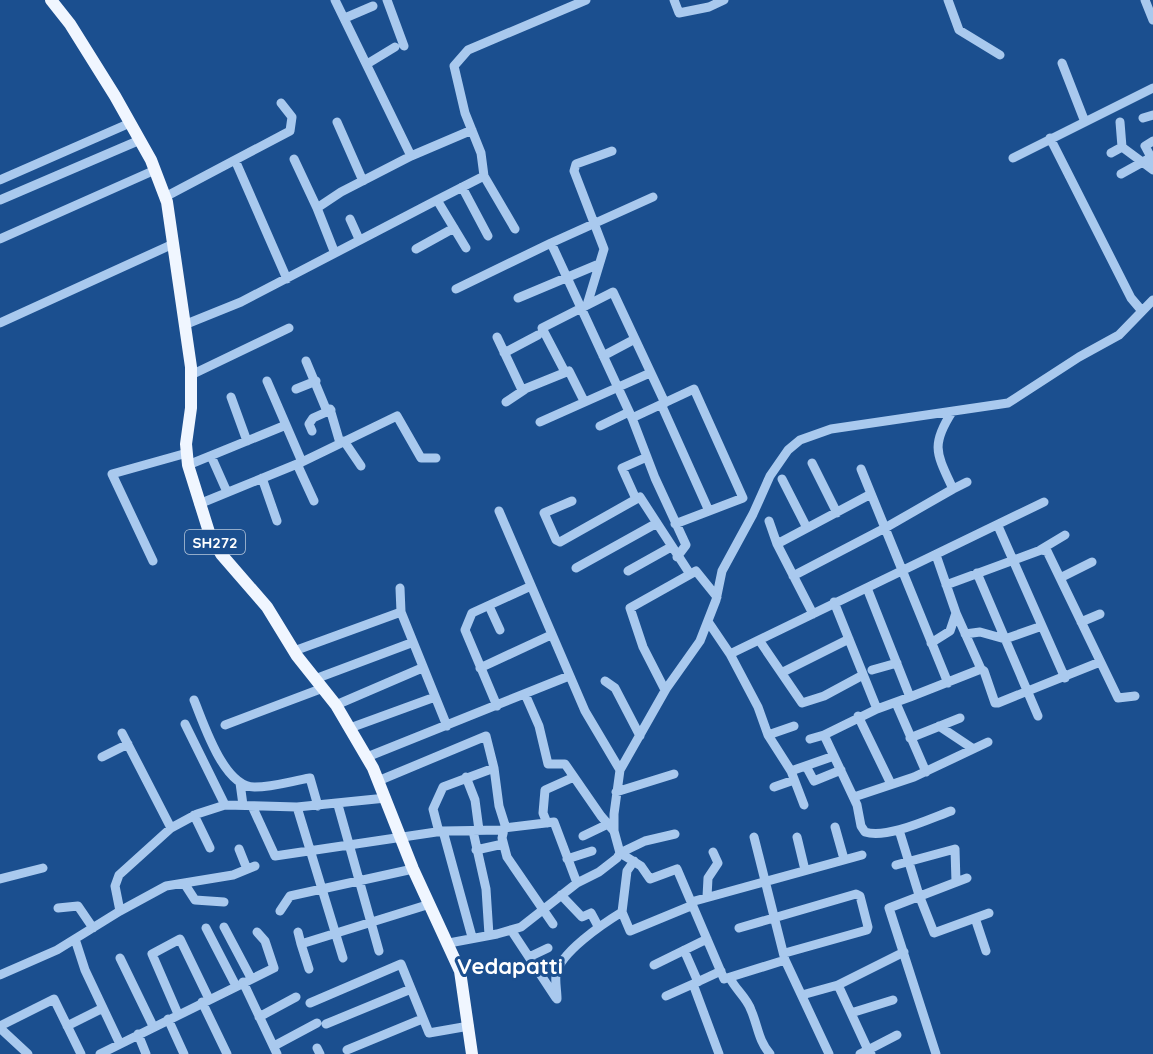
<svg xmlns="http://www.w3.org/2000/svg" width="1153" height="1054" viewBox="0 0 1153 1054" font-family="Quicksand,sans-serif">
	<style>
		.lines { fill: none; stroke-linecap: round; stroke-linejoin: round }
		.minor { stroke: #a9c9ee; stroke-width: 9 }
		.major { stroke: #f0f6ff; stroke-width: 12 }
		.labels { text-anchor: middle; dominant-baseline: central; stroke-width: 6; stroke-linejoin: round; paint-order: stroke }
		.shield { fill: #1b4f8f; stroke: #bbcadd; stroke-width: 1.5 }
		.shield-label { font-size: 15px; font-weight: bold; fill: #fff }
		.district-label { font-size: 22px; font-weight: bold; fill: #fff; stroke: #1b4f8f }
	</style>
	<rect width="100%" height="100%" fill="#1b4f8f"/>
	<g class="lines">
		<path class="minor" d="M335 0 411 156
			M387 0 404 46
			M674 0 679 13 709 7 724 0
			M948 0 959 30 1000 55
			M1145 0 1153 20
			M345 18 373 6
			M1062 63 1085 122
			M367 64 395 47
			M1143 118 1153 115
			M337 122 363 181
			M1050 138 1131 298 1142 311
			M1153 141 1145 146 1153 161
			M1122 147 1153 170
			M1111 153 1122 147 1120 122
			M1013 158 1153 88
			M294 159 317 208
			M235 160 287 279
			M1121 174 1150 158
			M0 180 130 123
			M462 187 488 236
			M165 197 290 131 292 117 281 103
			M653 197 551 243 632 418 655 478 686 545 677 557
			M0 200 140 140
			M350 219 359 239
			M515 229 484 176 481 153 465 113 454 66 468 50 586 0
			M0 239 155 170
			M466 248 437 200 484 176
			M416 249 454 228
			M334 251 317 208 341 192 411 156 472 130
			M456 289 551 243
			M518 298 599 264
			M587 305 604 249 574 171 576 164 612 151
			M0 323 173 244
			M184 325 241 302 437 200
			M497 337 522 390 569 371 584 401
			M504 353 538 335
			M603 356 635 339
			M306 361 326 409H330L340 443
			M565 372 542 328 613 292 665 403
			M191 375 289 328
			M267 381 302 462
			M296 389 316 381
			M231 397 247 441
			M506 402 524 390
			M952 412C930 446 937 454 953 489L967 482
			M632 418 694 389 743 498 709 511 661 404
			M540 422 650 373
			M600 426 629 412
			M312 431 309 424 313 418 331 410
			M344 441 361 466
			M211 456 227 492
			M812 463 837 513
			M297 464 314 501
			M188 465 286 425
			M262 478 277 521
			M782 479 807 528
			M636 499 622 468 647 457
			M572 501 544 513 556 540 560 542 640 497 690 574
			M199 504 302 462 397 416 421 458H436
			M499 511 585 711 620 770
			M769 521 777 544 813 614
			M675 524 709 511
			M998 526 1065 678
			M777 544 871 494
			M1040 550 1065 535
			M153 561 112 474 187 453
			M576 568 657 523
			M628 571 671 547
			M977 573 1038 716
			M793 576 885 528 861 469
			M1060 578 1092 562
			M946 585 1041 550 1047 551 1118 698 1135 696
			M400 588 401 612
			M834 602 877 709 910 697 867 588
			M489 606 500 630
			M956 613 981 669
			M1081 622 1100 614
			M709 623 730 654 758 707 768 735 791 771 804 805
			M965 634 980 632 1005 639 1042 626
			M759 640 802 703 824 696 863 675
			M931 643 950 631 956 613 936 555
			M294 651 401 612 447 726
			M730 654 1044 502
			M480 668 551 635
			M872 670 897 663
			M783 672 849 639
			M315 679 411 643
			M605 681 615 688 640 736
			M948 683 885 528 953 489
			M665 690 643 647 630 608 696 571 717 597
			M525 694 539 726 548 764H565L601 816 614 831
			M910 697 981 669 984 671 995 703H998L1100 662
			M194 700C204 724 224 788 255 787 273 787 292 781 310 778L318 806
			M896 703 926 772
			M336 705 422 668
			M497 706 465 630 472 613 529 587
			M877 709 824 735 857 805 861 826 865 832C887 839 929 819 951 811
			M858 716 891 784
			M185 724 225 805
			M225 725 323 688
			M939 726 972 748
			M350 728 435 697
			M122 733 171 828
			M768 735 794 726
			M910 738 960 718
			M810 739 824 735
			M102 757 128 744
			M367 757 569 676
			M806 766 814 781 841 770
			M791 771 834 756
			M466 777 475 800 479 830
			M378 781 486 736 494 768 499 806 505 825 502 838 507 857 553 924
			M240 783 243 805
			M774 787 794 780
			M616 792 674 774
			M854 797 914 777 988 742
			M338 805 379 951
			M252 806 275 856 443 831 501 830
			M297 807 343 958
			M194 815 210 848
			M547 823 543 813 545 790 574 777
			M835 827 844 859
			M504 828 554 822 577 883
			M899 830 919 895 934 933 989 913
			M443 831 472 937
			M473 831 486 889 489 935
			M439 832 433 809 443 787 494 768
			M583 836 608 824
			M754 837 785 960 829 1054
			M797 837 805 870
			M239 849 247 869
			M476 850 503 844
			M620 853 641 866 650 879 677 869 724 979 785 960
			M620 853 645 841 675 834
			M567 859 592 851
			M896 865 955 849 956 882
			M255 866 233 875 166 886 120 911 115 886 119 875 171 828 197 814 225 805 297 807 386 798
			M0 879 43 868
			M184 883 195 900 224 902
			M561 895 582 917 591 913 598 926
			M707 897 708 878 718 863 713 852
			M691 902 862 855
			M58 908 78 906 93 928
			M280 911 290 896 413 869
			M622 912 630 931 693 905
			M975 918 986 951
			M224 927 251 978
			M206 928 236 986
			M739 928 856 894 860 896 868 927 867 930 785 953
			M511 930 556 998
			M298 932 301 944
			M75 939 85 970 120 1044
			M449 943 497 934 521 927 577 883 599 872 617 858 620 853 614 831V814L620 770 666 689 700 641 716 600 722 571 753 514 770 476 788 450 800 440 831 429 1008 403 1079 357 1119 335 1153 300
			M684 950 698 982
			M529 957 548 948
			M120 958 153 1026
			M654 965 707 939
			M309 969 301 944 430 904
			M0 975 57 950 120 911
			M730 978C735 989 747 998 751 1010 758 1026 758 1040 770 1054
			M243 982 277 1054
			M802 995 838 985
			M666 996 693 984
			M557 999C557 991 555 982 556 975 559 953 604 923 622 912L627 871 634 861
			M202 1002 227 1054
			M310 1003 401 964 429 1033 469 1026
			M851 1013 893 1000
			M178 1014 152 954 180 939 209 999
			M259 1017 296 997
			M168 1019 184 1054
			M326 1024 411 989
			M0 1026 54 999 81 1054
			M67 1026 103 1008
			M0 1028 28 1054
			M138 1034 146 1054
			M274 1046 317 1023
			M317 1048 320 1054
			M347 1050 422 1019
			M100 1054 274 968 265 941 257 932
			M719 1054 693 984 721 971
			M860 1054 868 1050 838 985 904 952
			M871 1054 868 1050 897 1035
			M936 1054 889 908 967 878"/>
		<path class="major" d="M51 0 70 24 115 96 151 160 167 202 191 367V408L186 444 188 465 209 532 221 554 267 607 297 656 336 705 373 768 413 869 460 971 472 1054"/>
	</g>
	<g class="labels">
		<rect class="shield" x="185" y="530" width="60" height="24" rx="4.5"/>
		<g class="shield-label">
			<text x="215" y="542">SH272</text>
		</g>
		<g class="district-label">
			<text x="510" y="966">Vedapatti</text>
		</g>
	</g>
</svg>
